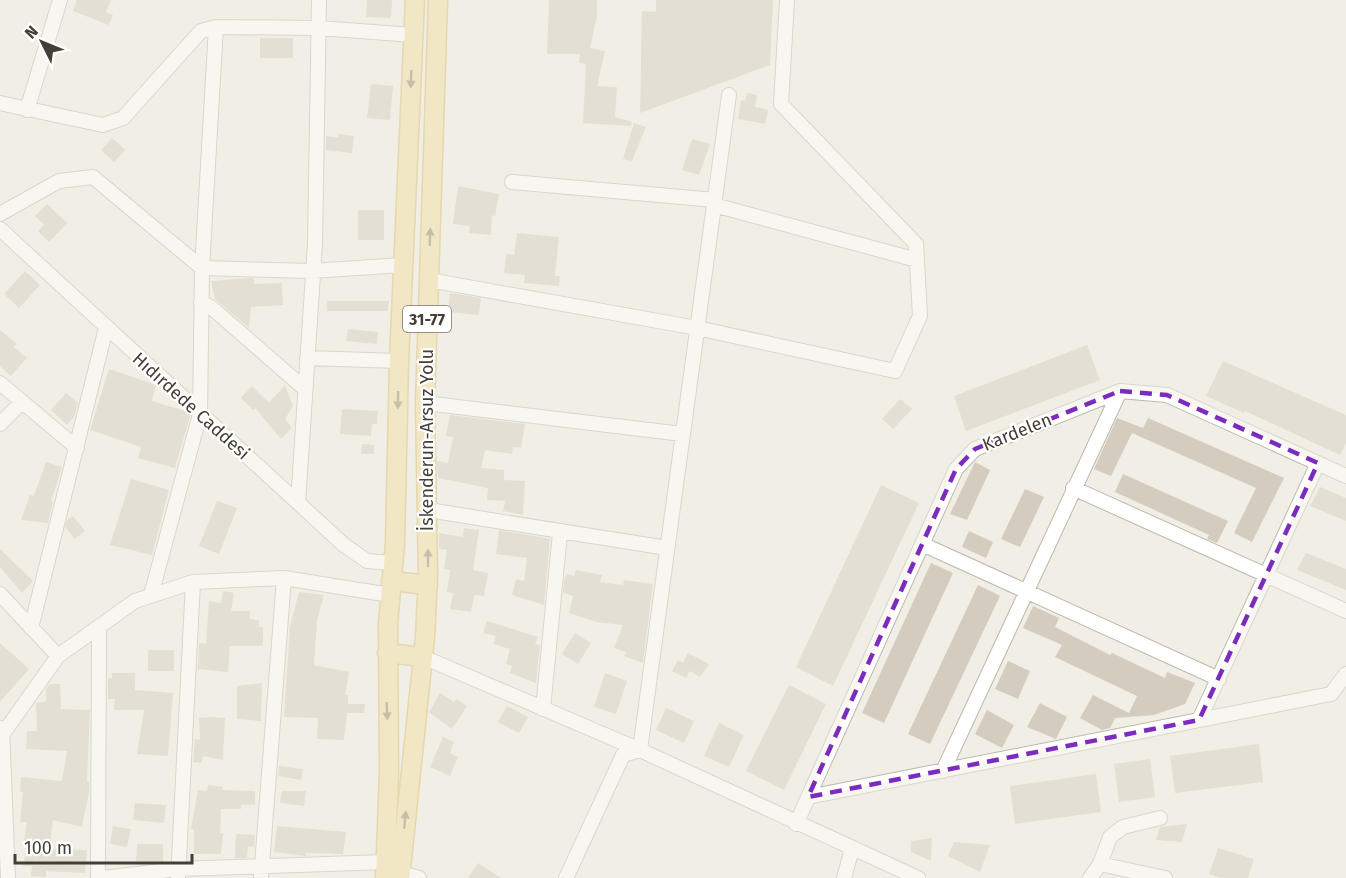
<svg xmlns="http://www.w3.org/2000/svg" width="1346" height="878" viewBox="0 0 1346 878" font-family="'Fira Sans',sans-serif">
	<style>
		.building { fill: #d4ccbf }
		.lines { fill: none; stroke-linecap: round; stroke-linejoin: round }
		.minor-casing { stroke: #beb8ac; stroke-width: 16 }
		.major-casing { stroke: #d7ba6d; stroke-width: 21 }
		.minor { stroke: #fff; stroke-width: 14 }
		.major { stroke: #f4dd9b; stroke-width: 18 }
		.oneway { fill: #938663 }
		.marked { fill: none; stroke: #7b2cbf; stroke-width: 4.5; stroke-dasharray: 12 8; stroke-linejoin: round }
		.labels { text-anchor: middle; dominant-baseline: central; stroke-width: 4.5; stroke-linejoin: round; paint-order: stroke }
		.shield { fill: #fff; stroke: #7b7872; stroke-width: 1.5 }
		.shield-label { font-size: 16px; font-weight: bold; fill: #433e36 }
		.street-label { font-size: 18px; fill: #433e36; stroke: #fff }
	</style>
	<rect width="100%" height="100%" fill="#f1eee5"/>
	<path class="building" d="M77 0H111L106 12 113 15 109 25 73 11Z
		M367 0H392L391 18 366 17Z
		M549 0H597V16L590 48 605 51 597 86 617 87 615 117 632 122 631 126 583 123 586 64 579 63 580 54H547Z
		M656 0H773L770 65 640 113 642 11 656 12Z
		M260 38H293V58H260Z
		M371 84 393 86 390 120 367 118Z
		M747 93 757 95 755 107 768 110 765 124 738 119 741 100 745 101Z
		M634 123 646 127 632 161 623 159Z
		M338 134 354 136 352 153 326 150V136L338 138Z
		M112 138 125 150 114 162 101 150Z
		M692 139 710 144 699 175 682 170Z
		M458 186 499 194 495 216 492 215 491 235 469 233 470 226 453 224Z
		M47 204 67 223 49 242 38 231 44 225 35 216Z
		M358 210H384V240H358Z
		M517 233 559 237 555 276H560L559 286 524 283 525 275 504 273 506 254 514 255Z
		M25 271 40 285 19 308 4 294Z
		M250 278H254V284L282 283 283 305 251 307 249 328 215 299 211 281Z
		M450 293 481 298 479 315 448 312Z
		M327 301H389L388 311H327Z
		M348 329 378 332 377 344 346 341Z
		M0 330 17 344 14 347 27 358 11 376 0 366Z
		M1087 345 1100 380 966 431 954 396Z
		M1223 361 1346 415V443L1340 455 1245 411 1244 413 1206 396Z
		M109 369 156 385 152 401 185 411 190 416 175 468 138 458 141 447 90 430Z
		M285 385 293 406 285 419 292 428 281 439 255 408 253 410 241 398 252 386 269 403Z
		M66 393 78 403 74 417 67 425 51 410Z
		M900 399 912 409 893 429 882 419Z
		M342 409 378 411 377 424H372L371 436 340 434Z
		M450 415 525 424 521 448 513 447 512 454 485 450 481 468 504 470V480L525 481 523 515 503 511 505 501 487 500 488 488 438 478 437 461 448 463 453 437 446 436Z
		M1117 418 1143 428 1148 418 1284 478 1252 542 1234 533 1256 488 1132 433 1111 476 1094 469Z
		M362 444 374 445V454H361Z
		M46 462 62 467 51 501H53L48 523 21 520 30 495 34 496Z
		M975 462 990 470 967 520 950 514Z
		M1123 474 1228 521 1217 543 1207 539 1209 535 1115 492Z
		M131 479 169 490 152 555 110 545Z
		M881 485 919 503 833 686 796 667Z
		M1320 487 1346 498V521L1310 506Z
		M1025 489 1044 497 1020 547 1001 539Z
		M217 501 237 508 219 554 199 546Z
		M73 516 85 531 75 539 65 527 67 520Z
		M464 528 479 530 473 570 488 573 484 596 474 595 471 612 450 609 453 593 447 592 450 570 444 569 447 550 439 549V533L463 537Z
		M499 530 550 539 544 605 512 595 516 579 524 581 527 558 496 554Z
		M969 531 993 542 986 558 962 547Z
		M0 549 33 581 22 593 0 567Z
		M1306 553 1346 569V590L1297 570Z
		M931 563 953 573 884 723 862 713Z
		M576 570 602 575 600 582 623 585 624 580 653 584 643 663 624 656 626 652 614 648 623 625 597 622 569 613 573 596 563 593 564 581 567 574 574 576Z
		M978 585 1000 596 930 744 908 734Z
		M223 591 234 593 231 611H250V619L259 620V627H263V646H230L228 672 198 669 199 643 206 644 209 601 221 603Z
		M299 592 324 595 317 621 314 665 349 672 345 695H348V704H365L364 713H347L344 740 317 739 318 718 284 717 290 627Z
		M1033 606 1059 618 1055 627 1110 655 1112 653 1165 678 1167 672 1195 683 1185 704 1154 715 1115 718 1110 728 1102 730 1080 718 1093 695 1129 713 1137 696 1055 657 1062 645 1023 628Z
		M487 621 538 637 535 644 540 645 536 683 510 673 512 666 506 664 510 649 493 644 496 636 483 633Z
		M575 633 591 643 578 664 562 654Z
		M0 643 29 669 0 702Z
		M148 650H174V671H148Z
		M688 653 709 664 700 677 690 671 686 678 672 671 678 660 683 663Z
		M1008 661 1030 671 1018 699 995 689Z
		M112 673H135V690L173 693 168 756 137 754 144 710H114L115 699H108V678H112Z
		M605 673 627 681 616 714 594 707Z
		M262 683 261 721 237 719V686Z
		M49 684H60L61 709 90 710 87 781 89 782V792L82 827 53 820 49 849 87 850 85 873 46 871V877L31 876 32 866H23L27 846H23L27 822H20L23 792H20L21 777 62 781 67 751 26 749 27 731H37L36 703 46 701V689Z
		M789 685 826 704 784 790 746 771Z
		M440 693 454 702 456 699 467 706 452 729 429 712Z
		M1040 703 1067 717 1056 739 1027 727Z
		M507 706 528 717 519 733 498 722Z
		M666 708 694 721 684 743 656 730Z
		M987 710 1014 725 1002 748 975 734Z
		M211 717 225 718 223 760 203 756 201 763 193 762 195 739 200 740 199 718Z
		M719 723 744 735 729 767 704 756Z
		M443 737 454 742 450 753 458 757 450 776 430 767Z
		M1259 744 1263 782 1175 793 1170 756Z
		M1150 759 1155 797 1119 802 1114 764Z
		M279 766 303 769 301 780 278 776Z
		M1096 774 1101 812 1015 824 1010 786Z
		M208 785 223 787V790L255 791V805H241V809H221L220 833H223L221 854H194V829H191L198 790 207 791Z
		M282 791H306L304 806 280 803Z
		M135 803 166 805 164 823 133 820Z
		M1187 824 1182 842 1156 840 1160 827Z
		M113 826 131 829 127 847 110 844Z
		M277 826 346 832 343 854 306 853V856L274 852Z
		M236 834 255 835 254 847 248 846 247 858H235Z
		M932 838 931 861 911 852V841Z
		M954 842 990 845 980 872 948 856Z
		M137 844H163V862L146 864V861H136Z
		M1218 848 1254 859 1248 878H1221L1209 874Z
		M478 863 501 878H468Z"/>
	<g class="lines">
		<defs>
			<path id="minor" d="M216 27 202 268 312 271 403 265
				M0 103 103 125 123 118 201 31 216 27 319 28 413 35
				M27 110 60 0
				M512 182 715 200
				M714 205 917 260
				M0 214 59 181 93 177 202 268 200 414 151 595
				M0 229 344 545 367 561 393 563
				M429 280 697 328 895 371 920 316 916 244 781 104 787 0
				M201 302 212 308 305 389
				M307 358 399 361
				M0 383 77 448
				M425 403 682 434
				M0 424 21 403
				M1073 488 1346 611
				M298 503 315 244 319 0
				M428 510 667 548
				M922 544 1219 679
				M0 594 58 656
				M31 628 106 328
				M423 657 640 750 918 878
				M543 709 560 533
				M1199 720 1318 463
				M2 728 8 878
				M0 738 58 656 135 601 193 582 284 578 390 595
				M943 771 1120 391
				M808 797 1331 694 1346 674
				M796 824 956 469 975 449 1120 391 1167 395 1346 476
				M1100 864 1165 878
				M401 873 419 878
				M98 878 99 627
				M103 878 178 869 386 862
				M178 878 193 582
				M261 878 284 578
				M566 878 623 755 640 750 729 95
				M844 878 852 849
				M1090 878 1100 864 1110 837 1123 827 1160 818"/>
			<path id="major" d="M391 581 428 585
				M387 653 423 657
				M385 878 389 773 388 624 395 543 399 361 415 0
				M400 878 425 637 428 576 425 403 438 0"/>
		</defs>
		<use href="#minor" class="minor-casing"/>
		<use href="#major" class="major-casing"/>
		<use href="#minor" class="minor"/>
		<use href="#major" class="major"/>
	</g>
	<defs><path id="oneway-solid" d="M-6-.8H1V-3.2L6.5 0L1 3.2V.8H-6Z" transform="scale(1.5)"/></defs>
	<g class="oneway">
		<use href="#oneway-solid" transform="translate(411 79) rotate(92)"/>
		<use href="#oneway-solid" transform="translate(430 237) rotate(-88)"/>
		<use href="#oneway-solid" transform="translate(398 400) rotate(91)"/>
		<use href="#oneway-solid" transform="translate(428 558) rotate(-90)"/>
		<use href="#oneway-solid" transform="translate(387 711) rotate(88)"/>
		<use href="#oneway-solid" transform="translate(405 820) rotate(-85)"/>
	</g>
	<path d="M0 0H1346V878H0ZM1120 391 1167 395 1318 463 1199 720 808 797 956 469 975 449Z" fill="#f1eee5" fill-opacity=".55" fill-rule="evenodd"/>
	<path class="marked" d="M1120 391 1167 395 1318 463 1199 720 808 797 956 469 975 449Z"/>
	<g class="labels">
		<rect class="shield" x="403" y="306" width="48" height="26" rx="4.5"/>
		<g class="shield-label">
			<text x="427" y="319">31-77</text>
		</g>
		<g class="street-label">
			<text transform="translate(191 406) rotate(42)">Hıdırdede Caddesi</text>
			<text transform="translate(1017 432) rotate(-22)">Kardelen</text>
			<text transform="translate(427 440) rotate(-90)">İskenderun-Arsuz Yolu</text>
		</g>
	</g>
	<g transform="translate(42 42) rotate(313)" stroke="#ffffff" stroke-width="4.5" paint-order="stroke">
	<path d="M0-4.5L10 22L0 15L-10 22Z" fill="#433e36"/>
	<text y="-9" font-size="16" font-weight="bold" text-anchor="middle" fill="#433e36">N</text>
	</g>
	<path d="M15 854v9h177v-9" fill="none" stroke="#433e36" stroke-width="3"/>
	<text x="24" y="854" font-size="18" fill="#433e36" stroke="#ffffff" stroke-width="4.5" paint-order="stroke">100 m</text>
</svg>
